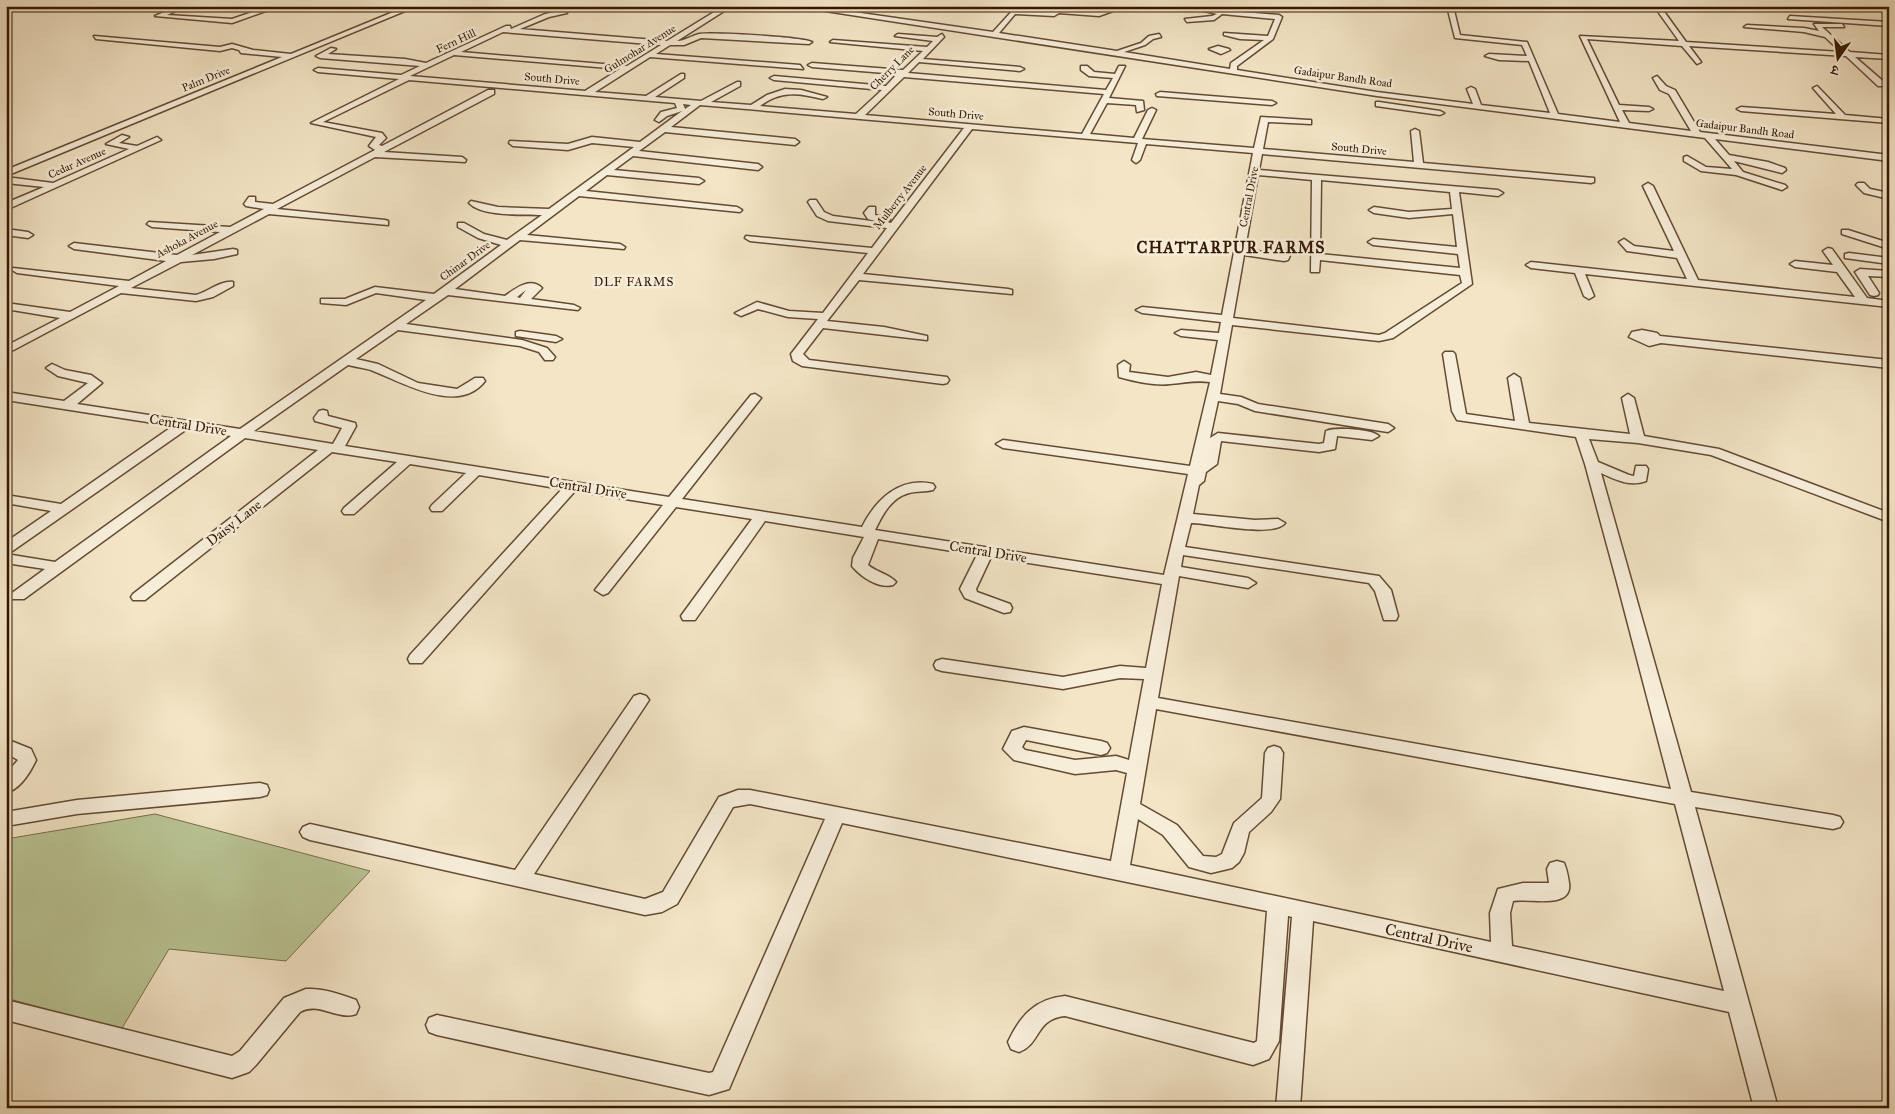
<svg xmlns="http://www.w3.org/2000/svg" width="1895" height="1114" viewBox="0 0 1895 1114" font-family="'IM FELL Great Primer','Noto Serif Devanagari',serif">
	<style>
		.green { fill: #bac595; stroke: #776e4c }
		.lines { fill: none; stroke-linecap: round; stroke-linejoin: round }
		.minor-casing { stroke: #644b34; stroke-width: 3 }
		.minor { fill: #f7eeda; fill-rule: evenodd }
		.labels { text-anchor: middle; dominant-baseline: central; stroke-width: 5; stroke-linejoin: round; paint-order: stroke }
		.far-street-label { font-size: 11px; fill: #341803; stroke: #f7eeda }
		.far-neighbourhood-label { font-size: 12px; letter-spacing: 1px; fill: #341803; stroke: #f7eeda }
		.street-label { font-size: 14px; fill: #341803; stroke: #f7eeda }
		.far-district-label { font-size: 16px; font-weight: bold; letter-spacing: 1px; fill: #341803; stroke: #f7eeda }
		.near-street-label { font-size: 16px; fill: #341803; stroke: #f7eeda }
	</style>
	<rect width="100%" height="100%" fill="#f3e5c6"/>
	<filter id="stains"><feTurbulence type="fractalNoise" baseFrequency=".004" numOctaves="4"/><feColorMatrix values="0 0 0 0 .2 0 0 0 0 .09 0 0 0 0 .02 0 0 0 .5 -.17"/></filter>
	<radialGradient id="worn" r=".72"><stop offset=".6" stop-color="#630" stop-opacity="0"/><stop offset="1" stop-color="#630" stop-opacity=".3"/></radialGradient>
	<path class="green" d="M155 814 370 871 286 961 169 949 121 1030 6 998V839Z"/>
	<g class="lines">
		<defs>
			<path id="minor" d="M178 6H187L167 15 232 19 270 6H280L232 23 155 16Z
				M408 6H417L6 176V170L282 57 241 53 239 50 232 48 220 51 96 39 94 36 220 47 232 44 253 50 291 54Z
				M724 6H732L677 41C685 41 691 36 699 34 712 32 804 37 812 42L809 44 701 38 684 45H670L656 54 800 65 803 69 650 57 595 92 646 96 681 74H684V78L655 97 701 101 737 82H740V86L711 102 751 105 767 95 785 89 801 90 827 97 823 99C799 93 781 90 760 106L856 114 882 90 774 80 770 78 774 76 886 86 897 74 812 67 808 65 812 63 903 70 923 51 830 42 833 40 927 47 933 41 895 36 898 34 937 37 942 34 944 37 923 59 1020 67 1024 69 1020 71 919 62 908 73 1106 90 1113 78 1089 76 1081 70V66H1087L1094 72 1115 74 1119 66H1125L1109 98 1143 101 1144 110 1137 112 1136 105 1107 103 1090 134 1134 138 1148 110 1152 108 1156 110 1142 139 1254 148 1261 117 1308 120H1311V124L1268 122 1263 149 1414 162 1411 131 1415 129 1419 131 1423 163 1594 178V182L1591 183 1262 154 1259 170 1498 190 1503 193 1498 196 1459 192 1472 284 1393 338 1379 341 1232 325 1220 394 1241 397 1258 404 1388 424 1394 428 1388 432 1255 411 1238 404 1218 401 1210 438 1218 433 1319 444 1324 443 1326 431C1335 427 1372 429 1379 436L1372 440 1337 436 1335 449 1319 452 1221 441 1217 464 1206 472 1204 481 1199 485 1193 514 1255 520 1278 519 1285 523C1274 538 1209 523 1191 523L1185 547 1379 576 1391 590 1398 616 1396 620H1384L1375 591 1369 583 1183 555 1181 567 1248 578 1256 583 1248 588 1179 576 1158 698 1671 789 1617 582 1585 464 1576 437 1457 420 1452 411 1443 354 1445 352H1453L1455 354 1466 414 1515 421 1508 378 1514 374 1520 378 1529 423 1630 434 1622 398 1628 394 1634 398 1644 436 1719 449 1889 513V522L1711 455 1638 443 1589 439 1598 462 1629 475 1634 476 1636 466H1646L1648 469 1646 481C1630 487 1616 480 1601 473L1691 792 1833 815 1840 817 1843 822 1840 827 1833 829 1695 807 1778 1108H1754L1729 1012 1313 921 1300 1108H1276L1292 917 1288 916 1279 1041 1269 1059 1253 1065 1065 1016C1035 1019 1041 1044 1019 1052L1011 1049 1008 1042C1020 1016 1035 999 1065 996L1254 1043 1257 1041 1267 911 842 823 729 1089 709 1095 437 1035 429 1032 426 1025 429 1018 437 1015 709 1073 713 1072 825 819 750 804 733 807 677 904 662 912 645 915 310 840 303 837 300 832 303 827 310 824 515 870 634 696 640 694 646 696 649 700 534 874 645 899 663 892 719 797 738 790H750L1111 861 1127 773 1116 770 1075 774 1014 760 1003 749 1012 731 1024 727 1101 741 1107 743 1110 748 1107 753 1101 755 1026 740 1022 747 1025 750 1075 760 1116 756 1129 760 1144 679 1120 678 1063 689 942 671 936 669 934 665 936 661 942 659 1063 677 1120 666 1146 668 1162 584 991 557 976 589 977 592 1010 604 1012 608 1010 612 1004 613 965 598 960 589 977 555 878 539 868 565C876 572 889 574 896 582L893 585C879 589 861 577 852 566L853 558 864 537 765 521 695 620H683L681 616 752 519 676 507 608 593 603 595 595 590 663 505 575 491 422 663H410L408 659 410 655 562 489 479 475 442 511H432L430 508 432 505 466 473 410 464 354 514H344L342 511 344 508 397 462 332 452 145 600H133L131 597 133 594 318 450 245 438 24 599H12L10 596 12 593 45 569 6 563V554L55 562 231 436 187 429 11 552 6 553V542L51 511 6 503V495L61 504 173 426 6 400V392L64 401 88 383 58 376 46 368 52 364 65 370 91 375 102 383 77 404 240 429 426 300 376 293 346 305 321 303V299H345L375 287 434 294 501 245 478 238 458 227V223H464L484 234 507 240 542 215C523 214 482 217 469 203L471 201 498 207 549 209 634 147 592 143 568 150 513 146 509 143 510 141 568 144 592 137 640 142 682 111 667 116 659 122 655 120 661 112 677 108 675 103 409 80 323 122 382 133 386 138 379 145 382 146 488 90H494V94L384 152 462 157 466 160 465 162 375 157 277 209 385 220 388 221V225L269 214 192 255 233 249 237 250V254L214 259 181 262 131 288 196 295C208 292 221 280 233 282V286L213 297 196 301 121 293 6 354V346L60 318 6 309V303L70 312 119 286 17 273 12 270 13 268 129 281 166 261 74 249 69 246 74 243 177 255 220 232 152 227 147 224 149 222 230 227 264 209 246 206 244 204 249 197H255V202L273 204 375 150 369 146 376 137 311 123 399 79 318 72 314 70 318 68 401 75 420 66 320 58 316 56 331 48 336 49 328 54 405 59 426 63 506 26H510L511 29 545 14 565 10 567 13 549 17 520 29 667 41ZM503 32 661 45 627 66 461 52ZM454 55 620 69 585 91 410 76ZM904 77 1104 94 1082 134 865 115ZM683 104 691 105 685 109ZM700 105 964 128 891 223 887 222 890 220 888 218 875 215V207H869L864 213 868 219 879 222 833 216 824 212 816 200H810L808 202 817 216 828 221 887 228 872 248 746 236 745 238 750 241 868 253 823 313 789 311 757 302 735 313 741 316 758 309 788 317 818 319 791 354 793 361 802 366 943 384 947 383 949 380 947 377 809 360 803 354 823 328 927 340V336L884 327 827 321 859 280 1012 294V290L1008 289 863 274 972 129 1138 143 1132 160 1136 163 1140 160 1146 144 1253 153 1222 315 1142 307 1136 310 1142 313 1221 322 1219 333 1181 330 1175 333 1181 336 1218 340 1211 375 1196 372 1168 377 1129 372 1130 365 1124 361 1118 365 1119 377C1133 381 1155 386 1170 384 1184 383 1195 380 1210 382L1190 466 1003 440 996 444 1003 448 1188 474 1164 575 875 530C883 514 891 498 909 493 917 491 925 492 933 490L935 487 933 484C899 476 875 501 862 527L682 499 761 398 755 394 751 395 669 497 345 446 356 426 355 423 328 416 327 411 323 410 319 411 314 418 315 421 342 428 333 444 254 431 348 365C356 367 364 368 371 370 402 382 458 416 485 381L483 378H475L457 389 418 383 378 364 356 359 398 330 520 346 539 352 545 360H553L555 357 547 348 522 340 406 324 448 295 578 310 580 308 574 305 531 299 542 288C530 277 516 288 505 296L455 289 520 240 624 249 625 247 620 244 527 235 579 196 740 212 742 210 737 207 586 191 607 175 699 184 704 181 699 178 614 170 633 156 758 170 762 167 758 164 639 151 665 132 795 145 799 142 795 139 671 127ZM1258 175 1312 180 1311 272H1319L1320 260 1460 275 1462 283 1385 333 1379 335 1233 318 1244 255 1284 261 1288 260 1291 253 1286 250 1280 255 1245 249ZM1321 180 1450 192 1452 209 1409 212 1374 207 1369 210 1374 213 1409 218 1453 214 1457 247 1373 239 1368 242 1373 245 1458 254 1460 268 1320 254ZM526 290 520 298 517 297ZM1156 709 1675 804 1724 991 1512 946 1510 913 1513 901C1530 898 1573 910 1569 883 1568 876 1567 870 1564 863L1557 861 1550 863 1547 869 1549 883H1523L1498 889 1490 913 1491 942 1130 865 1138 819 1163 835 1189 867 1211 873 1232 868 1239 862 1244 853 1249 832 1271 812 1280 799 1283 753 1280 748 1274 746 1268 748 1265 753 1262 798 1234 823 1222 854 1216 857 1203 856 1177 825 1140 804Z
				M793 6H812L993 32 1013 10 1053 12 1060 6H1067L1064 9 1099 12 1111 8 1113 11 1099 16 1059 13 1054 16 1015 14 999 33 1117 51 1141 43 1149 36 1159 34 1161 37 1153 39 1145 45 1124 52 1230 69 1231 63 1264 40 1240 39 1224 35V33L1268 36 1275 19 1222 14 1214 20 1187 22 1185 19 1212 16 1217 14 1200 10 1199 6H1205L1207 9 1279 15 1282 17 1273 39 1237 66V70L1377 92 1473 104 1467 89 1471 87 1475 89 1481 105 1550 113 1529 61 1499 60 1485 56 1489 54 1527 56 1522 45 1455 38 1447 6H1453L1460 35 1527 42 1558 114 1620 122 1580 36 1679 41 1654 6H1660L1686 42 1841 52 1825 37 1804 32 1744 27 1747 25 1804 28 1819 31 1814 24H1842L1844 27H1822L1850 52 1889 55V59L1855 57 1884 82V86H1878L1846 56 1689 46 1701 62 1697 64 1682 46 1587 39 1619 105 1649 107 1653 109 1649 111 1622 110 1629 123 1691 131 1669 94 1660 90 1653 78 1657 76 1666 86 1675 90 1700 132 1889 155V161L1715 139 1729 155 1768 162 1785 168 1786 170 1782 173 1734 161 1743 172 1785 185 1787 187 1782 190 1736 175 1701 171 1684 161V157L1687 156 1706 167 1732 169 1705 138 1377 96Z
				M1790 16 1889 22V26L1788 19Z
				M1218 46 1229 49 1230 50 1221 54 1209 49Z
				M1817 86 1845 115 1889 119V123L1741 111 1737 109 1741 107 1836 114 1813 88Z
				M1160 92 1272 101 1276 103 1272 105 1157 96 1156 94Z
				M1379 102 1440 111 1444 113 1440 115 1376 106V102Z
				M122 135 129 137 119 143 137 146 157 137 161 140 6 210V203L44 187 6 183V177L53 183 129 149 106 144Z
				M1648 183 1653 186 1698 280 1855 297 1837 272 1795 267 1790 264 1795 261 1833 265 1823 251 1828 248 1832 249 1867 298 1889 301V307L1585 274 1594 296 1589 299 1584 296 1575 273 1531 268 1526 265 1531 262 1687 279 1677 258 1627 251 1619 242 1624 239 1634 246 1674 251 1643 186Z
				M1858 183H1864L1870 189 1889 193V199L1864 193 1856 185Z
				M6 229 28 232 33 235 28 238 6 235Z
				M1842 230H1848L1889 243V249L1842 234Z
				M1849 253 1889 258V264L1845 258V254Z
				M1860 269 1889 271V277L1868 276 1879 293 1878 295 1874 296 1870 295 1855 272Z
				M1642 330 1657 333 1660 336 1889 360V368L1661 343 1649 346 1629 337 1632 332Z
				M520 331 556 336 562 339 556 342 516 336V332Z
				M6 739 31 749 36 760C30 773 20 789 6 793V774L18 760 6 753Z
				M260 783 267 785 269 790 267 795 260 797 77 814 6 826V812L77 800Z
				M306 989C323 988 340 994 356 1000L359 1007 356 1014C337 1021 319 1001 300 1012L256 1065 249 1072 232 1078 6 1020V1000L232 1056 240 1051 284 998Z"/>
		</defs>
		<use href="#minor" class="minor-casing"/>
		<use href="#minor" class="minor"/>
	</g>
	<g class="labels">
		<g class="far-street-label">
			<text transform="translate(456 41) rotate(-25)">Fern Hill</text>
			<text transform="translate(640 49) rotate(-32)">Gulmohar Avenue</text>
			<text transform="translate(892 68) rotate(-45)">Cherry Lane</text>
			<text transform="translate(1343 77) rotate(8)">Gadaipur Bandh Road</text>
			<text transform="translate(206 79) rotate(-22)">Palm Drive</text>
			<text transform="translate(552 79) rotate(5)">South Drive</text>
			<text transform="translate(956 114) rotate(5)">South Drive</text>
			<text transform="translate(1745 129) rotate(7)">Gadaipur Bandh Road</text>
			<text transform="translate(1359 149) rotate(5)">South Drive</text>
			<text transform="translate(77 163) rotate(-24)">Cedar Avenue</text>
			<text transform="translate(900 197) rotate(-52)">Mulberry Avenue</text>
			<text transform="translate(1249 197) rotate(-79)">Central Drive</text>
			<text transform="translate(187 239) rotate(-28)">Ashoka Avenue</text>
			<text transform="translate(465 261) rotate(-36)">Chinar Drive</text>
		</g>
		<g class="far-neighbourhood-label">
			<text x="634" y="282">DLF FARMS</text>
		</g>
		<g class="street-label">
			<text transform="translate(188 425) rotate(9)">Central Drive</text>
			<text transform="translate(588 488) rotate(9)">Central Drive</text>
			<text transform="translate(234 523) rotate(-38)">Daisy Lane</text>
			<text transform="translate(988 552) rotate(9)">Central Drive</text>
		</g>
		<g class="far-district-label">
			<text x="1231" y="247">CHATTARPUR FARMS</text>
		</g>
		<g class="near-street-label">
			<text transform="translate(1429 938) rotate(12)">Central Drive</text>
		</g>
	</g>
	<rect width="1895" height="1114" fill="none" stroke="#f3e5c6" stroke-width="25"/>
	<rect x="8" y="8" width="1880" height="1099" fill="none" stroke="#341803" stroke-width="2.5"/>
	<rect x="12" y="12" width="1870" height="1089" fill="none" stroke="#341803"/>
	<g transform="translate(1838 58) rotate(194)" stroke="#f7eeda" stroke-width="4" paint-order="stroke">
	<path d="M0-4L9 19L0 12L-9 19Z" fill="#341803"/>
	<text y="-8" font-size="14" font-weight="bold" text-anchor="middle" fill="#341803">उ</text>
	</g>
	<rect width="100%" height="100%" filter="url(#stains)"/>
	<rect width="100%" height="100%" fill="url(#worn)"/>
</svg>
